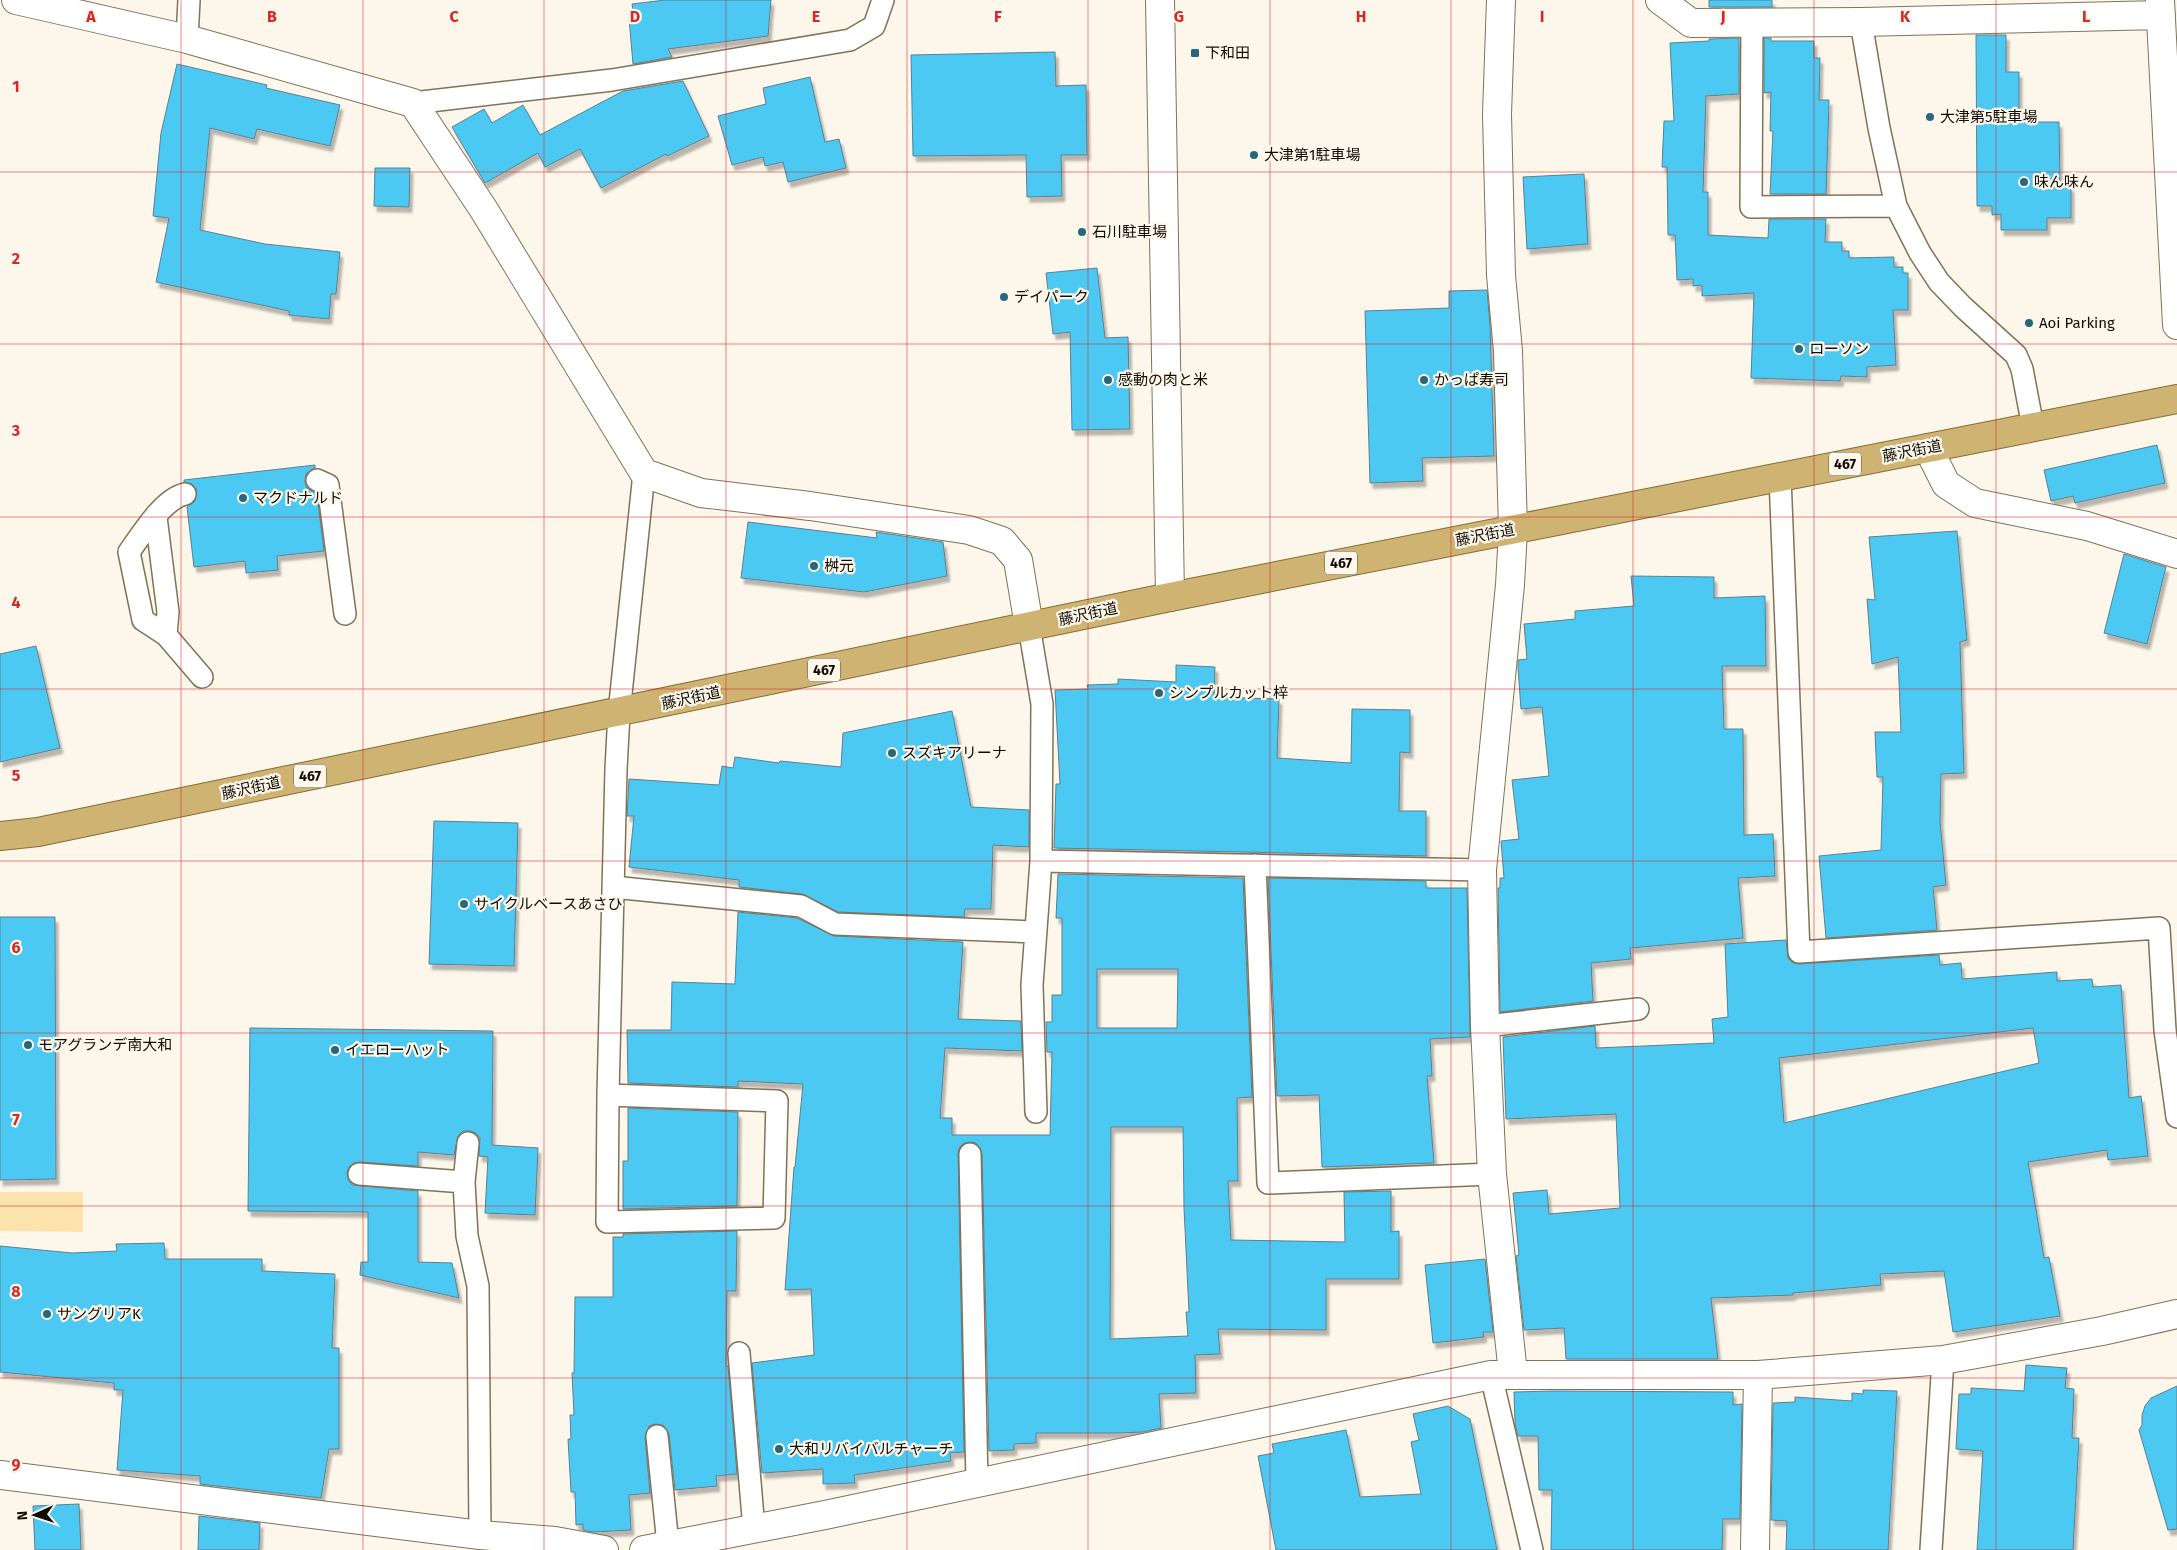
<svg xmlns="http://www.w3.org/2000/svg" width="2177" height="1550" viewBox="0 0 2177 1550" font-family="'Fira Sans','Noto Sans JP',sans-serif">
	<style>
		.green { fill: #fce3ab }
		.building { fill: #4cc9f3; stroke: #5d7f8d; fill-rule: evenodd; filter: url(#shadow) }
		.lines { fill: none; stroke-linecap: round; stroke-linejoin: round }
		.service-casing { stroke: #807357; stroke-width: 24 }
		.minor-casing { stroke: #807357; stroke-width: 30 }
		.tertiary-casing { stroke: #807357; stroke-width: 30 }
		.trunk-casing { stroke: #846c35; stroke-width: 30 }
		.service { stroke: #fff; stroke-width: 21 }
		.minor { stroke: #fff; stroke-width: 28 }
		.tertiary { stroke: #fff; stroke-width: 28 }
		.trunk { stroke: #ceb373; stroke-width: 28 }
		.grid { fill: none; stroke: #d62828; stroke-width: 1; stroke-opacity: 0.55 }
		.poi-dot { fill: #27667b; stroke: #fdf7eb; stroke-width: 2 }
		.labels { text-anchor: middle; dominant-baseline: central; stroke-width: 4.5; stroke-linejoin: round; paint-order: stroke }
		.shield { fill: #fdf7eb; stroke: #575249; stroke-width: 1 }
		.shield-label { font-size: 14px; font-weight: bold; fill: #100b03 }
		.poi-label { font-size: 15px; fill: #100b03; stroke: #fdf7eb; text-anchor: start }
		.street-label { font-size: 15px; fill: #100b03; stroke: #fdf7eb }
		.grid-label { font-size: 16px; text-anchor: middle; font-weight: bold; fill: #d62828; stroke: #fdf7eb; stroke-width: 4.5; stroke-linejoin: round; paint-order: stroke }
	</style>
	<defs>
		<filter id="shadow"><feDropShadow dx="3" dy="5.5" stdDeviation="1" flood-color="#0004"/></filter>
	</defs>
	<rect width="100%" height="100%" fill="#fdf7eb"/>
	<path class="green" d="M0 1192H83V1232L0 1231Z"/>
	<path class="building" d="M665 0H771L768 36 668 49 672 57 633 64 629 18H634L632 4Z
		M1709 0H1772V7H1709Z
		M1976 35H2006V72H2019V122H2059L2060 186H2071V218H2047V230H2001V214L1992 215V206H1977Z
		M1739 38V94L1706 96 1703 192H1708V235L1768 238 1769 219H1826L1825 242H1842V251H1849V258L1894 257V267H1903V273H1908V310H1893L1896 365 1867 367V377L1841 376 1840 381 1751 378 1754 293 1702 296V285L1693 286V279L1677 280 1675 235H1668L1667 167H1662L1664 121H1674L1670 43 1709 41V39Z
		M1764 38H1771V41H1814V58H1820L1819 100H1829L1826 194H1770L1773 131H1770L1771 92 1764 93Z
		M1055 52 1056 86 1086 85 1087 155H1061L1062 196 1027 197 1026 155 913 156 911 55Z
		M177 64 267 85 266 88 340 105 330 146 257 129 254 139 210 128 200 230 265 244 340 252 336 294H331L329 319 289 315V311L156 282 169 218 153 216 161 133Z
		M810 77 825 142 839 139 846 168 788 182 783 162 765 166 763 157 732 165 718 116 766 104 763 88Z
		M683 81 709 136 667 156 666 154 601 188 580 149 545 167 538 153 485 183 452 127 484 109 492 123 523 105 540 135 623 91Z
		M375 168H410L409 207 374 206Z
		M1584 174 1588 244 1527 249 1523 177Z
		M1097 268 1105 338 1128 337 1130 429 1072 430 1070 332 1053 334 1046 273Z
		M1487 290 1490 325 1494 456 1422 458 1423 481 1370 483 1365 311 1449 308V291Z
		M2157 445 2165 483 2075 503 2073 496 2051 501 2044 470Z
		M315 465V468L306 474 305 482 307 488 317 494 324 551 277 556 278 570 246 573 245 561 194 567 187 507 195 501 197 490 192 484 184 482V480Z
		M748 522 877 538 876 532 943 542 947 576 864 592 741 578Z
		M1957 531 1967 640 1960 642 1964 773 1941 774 1940 822 1946 885 1933 887 1937 930 1826 938 1819 856 1881 850 1883 777H1877L1875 732H1901L1898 657 1872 664 1867 599 1875 600 1869 537Z
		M2124 554 2166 567 2147 644 2104 633Z
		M1631 576 1714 577V598L1765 596 1766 666H1722L1724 729H1743L1744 835 1773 834 1775 876 1738 878 1743 938 1630 948 1631 959 1591 963 1593 1001 1500 1012 1498 888H1500V878H1504L1501 841 1519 839 1512 780 1549 776 1542 707 1521 709 1518 668V660L1527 659 1524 624 1575 619V611L1634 606Z
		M36 646 60 748 0 762V654Z
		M1176 665 1215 667 1214 697 1279 699 1277 758 1351 763 1352 709 1410 710V753L1400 752 1399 811H1426V856L1054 848 1056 784H1060L1055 690 1088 689 1087 685 1118 684V679L1176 682Z
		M952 711 971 807 1029 810V847L993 845 991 909H965L964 917 838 912 803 894 739 887V880L629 867 634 816H627L629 779 719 785 722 766 733 768 735 757 779 763 780 761 841 767 843 733Z
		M434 821 518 823 514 966 429 964Z
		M1058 874 1243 878 1252 1097 1237 1098 1238 1181H1228L1231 1240 1345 1242 1344 1192 1391 1191V1232L1399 1231V1279H1326V1330L1218 1329 1220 1354 1195 1355 1196 1393 1159 1394 1161 1428 1143 1432 1118 1433H1036V1443L1014 1444V1450L989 1451 982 1154 976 1143 970 1142 964 1143 959 1148 958 1154 964 1452 950 1453 951 1461 854 1475 855 1483 823 1484V1469L762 1473 752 1363 814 1355 811 1289 785 1290 794 1167H795L803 1084 738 1081V1087L628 1083 627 1030H671L672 982 735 984 738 912 797 918 834 936 963 942 958 1019 1021 1021 1022 1051 945 1048 940 1118H952V1135H1050L1052 1052H1047L1046 1022H1052V995H1062V918H1056ZM1097 969H1178L1177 1028H1097ZM1111 1127H1183L1184 1208 1189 1312H1186L1188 1336 1110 1339Z
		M1268 878 1426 881V888H1467L1470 1037 1430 1039 1432 1076H1427L1434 1163 1322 1167 1319 1095 1277 1096Z
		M0 917H55L56 1179 0 1180Z
		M1786 940 1788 958 1793 963 1799 964 1939 955 1940 965 1961 963 1962 979 2057 972V981L2092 979 2093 987 2121 985 2129 1098 2141 1096 2148 1156 2108 1160 2107 1150 2028 1162 2044 1258 2049 1257 2060 1316 1953 1332 1944 1271 1880 1274 1881 1285 1793 1293V1295L1711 1298 1718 1359H1566L1564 1328 1524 1330 1516 1256 1519 1255 1513 1193 1547 1190 1549 1214 1620 1208 1616 1114 1506 1119 1503 1037 1595 1026 1596 1048 1714 1043 1712 1019 1728 1017 1725 944ZM2033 1028 2039 1063 1784 1123 1779 1058Z
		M250 1028 493 1031 492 1145 538 1148 535 1215 485 1213 488 1157 479 1156 480 1138 476 1133 470 1131H463L458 1136 454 1155 418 1152V1166L360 1162 354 1163 349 1167 347 1173 348 1179 352 1185 418 1191V1262L452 1263 459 1298 360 1275 361 1262H368V1212L248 1211Z
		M628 1108 738 1112 737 1206 623 1209V1161H628Z
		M737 1231 736 1291H727L726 1366H728L737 1474 716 1476 717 1486 675 1490 669 1434 663 1425 655 1424 649 1426 645 1437 650 1493 629 1495 631 1530 593 1532 583 1530V1524L576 1525 575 1492H571L568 1439H571L570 1415H574L572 1373H574L575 1297H613V1237H623V1234Z
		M164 1243 165 1259H262V1271L335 1274 332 1348H339V1449H329L321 1498 200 1484V1476L117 1470 123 1390H114V1383L0 1372V1246L72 1253 117 1251 116 1244Z
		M1485 1259 1493 1332H1483L1484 1337 1433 1343 1425 1265Z
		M2026 1365 2067 1368 2065 1388 2074 1389 2072 1438H2079L2073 1550H1977L1983 1451 1956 1449 1959 1394H1971V1388L2024 1391Z
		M2177 1386V1529L2168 1530 2139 1430 2142 1425V1415L2145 1406 2151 1398Z
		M1863 1390 1897 1391 1888 1550H1786L1787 1521 1771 1520 1773 1403 1795 1402V1397L1852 1401V1393L1863 1394Z
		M1553 1391 1733 1392V1405L1742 1404 1740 1519H1723L1722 1550H1551L1552 1490H1539L1538 1436H1518L1515 1423 1514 1392Z
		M1448 1406 1470 1419 1497 1550H1276L1258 1456 1274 1453 1272 1444 1346 1430 1360 1497 1421 1494 1411 1442 1419 1440 1413 1414Z
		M79 1504 81 1550H35L33 1506Z
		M199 1516 260 1523 259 1550H198Z"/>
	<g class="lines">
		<defs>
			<path id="service" d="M1752 21 1751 207 1896 206
				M1861 22 1879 128 1896 206 1920 253 1939 282 1963 307 2016 355 2022 369 2033 427
				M187 39 189 0
				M413 103 612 80 850 40 874 26 883 0
				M1780 477 1799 952 2159 928 2165 1030 2177 1117
				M317 480 328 485 345 614
				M156 517 168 612 166 635 202 677
				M1029 626 1042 704 1041 861 1032 985 1036 1112
				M166 635 143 620 129 552C142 534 163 499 185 494
				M1041 861 1482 870
				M1255 865 1268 1183 1492 1174
				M613 887 801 906 835 924 1035 932
				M1485 1026 1638 1009
				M608 1095 777 1101 774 1218 607 1222 608 1095 616 769 619 713 644 473
				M468 1143 464 1182 467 1236 478 1286 480 1535
				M970 1154 977 1483
				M359 1174 464 1182
				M739 1353 754 1529
				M1491 1375 1532 1550
				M657 1436 668 1545
				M1931 1550 1943 1360"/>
			<path id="minor" d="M16 0 187 39 413 103 484 210 644 473 701 493 810 506 969 530 1002 541 1018 560 1029 626
				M1501 0 1497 114 1501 275 1508 351 1513 530 1510 585 1482 870 1485 1026 1492 1174 1513 1374
				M1660 0 1691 23 1861 22 2161 15
				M2160 0 2177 325
				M1928 448 1946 484 1975 503 2087 526 2177 554
				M0 1475 480 1535 555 1541 604 1550
				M644 1550 825 1515 1491 1375H1758L1943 1360 2102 1331 2177 1314
				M1755 1550 1758 1375"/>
			<path id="tertiary" d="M1160 0 1170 597"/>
			<path id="trunk" d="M0 836 38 832 1170 597 2177 399"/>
		</defs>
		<use href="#service" class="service-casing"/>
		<use href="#minor" class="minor-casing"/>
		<use href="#tertiary" class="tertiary-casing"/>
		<use href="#trunk" class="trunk-casing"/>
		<use href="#service" class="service"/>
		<use href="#minor" class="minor"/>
		<use href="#tertiary" class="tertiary"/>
		<use href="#trunk" class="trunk"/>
	</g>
	<path class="grid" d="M181 0V1550M363 0V1550M544 0V1550M726 0V1550M907 0V1550M1088 0V1550M1270 0V1550M1451 0V1550M1633 0V1550M1814 0V1550M1996 0V1550M0 172H2177M0 344H2177M0 517H2177M0 689H2177M0 861H2177M0 1033H2177M0 1206H2177M0 1378H2177"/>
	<g class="poi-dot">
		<rect x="1190" y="48" width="10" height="10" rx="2.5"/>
		<circle cx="1930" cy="117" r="5"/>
		<circle cx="1254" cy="155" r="5"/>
		<circle cx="2024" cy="182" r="5"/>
		<circle cx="1082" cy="232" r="5"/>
		<circle cx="1004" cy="297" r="5"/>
		<circle cx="2029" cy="323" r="5"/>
		<circle cx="1799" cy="349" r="5"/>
		<circle cx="1108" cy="380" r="5"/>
		<circle cx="1424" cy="380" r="5"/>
		<circle cx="243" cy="498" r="5"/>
		<circle cx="814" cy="566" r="5"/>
		<circle cx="1159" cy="693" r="5"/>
		<circle cx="892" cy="753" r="5"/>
		<circle cx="464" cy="904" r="5"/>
		<circle cx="28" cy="1045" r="5"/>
		<circle cx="335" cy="1050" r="5"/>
		<circle cx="47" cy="1314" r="5"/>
		<circle cx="779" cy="1449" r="5"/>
	</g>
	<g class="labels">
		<g class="shield">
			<rect x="1829" y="452.5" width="32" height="23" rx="4"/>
			<rect x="1325" y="551.5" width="32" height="23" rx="4"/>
			<rect x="808" y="658.5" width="32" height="23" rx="4"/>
			<rect x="294" y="764.5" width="32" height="23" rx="4"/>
		</g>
		<g class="shield-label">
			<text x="1845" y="464">467</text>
			<text x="1341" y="563">467</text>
			<text x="824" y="670">467</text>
			<text x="310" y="776">467</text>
		</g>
		<g class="poi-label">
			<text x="1205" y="53">下和田</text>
			<text x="1940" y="117">大津第5駐車場</text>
			<text x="1264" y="155">大津第1駐車場</text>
			<text x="2034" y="182">味ん味ん</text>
			<text x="1092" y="232">石川駐車場</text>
			<text x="1014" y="297">デイパーク</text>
			<text x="2039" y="323">Aoi Parking</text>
			<text x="1809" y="349">ローソン</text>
			<text x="1118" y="380">感動の肉と米</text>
			<text x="1434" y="380">かっぱ寿司</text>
			<text x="253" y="498">マクドナルド</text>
			<text x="824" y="566">桝元</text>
			<text x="1169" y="693">シンプルカット梓</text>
			<text x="902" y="753">スズキアリーナ</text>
			<text x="474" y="904">サイクルベースあさひ</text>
			<text x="38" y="1045">モアグランデ南大和</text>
			<text x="345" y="1050">イエローハット</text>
			<text x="57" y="1314">サングリアK</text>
			<text x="789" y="1449">大和リバイバルチャーチ</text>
		</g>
		<g class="street-label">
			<text transform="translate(1912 451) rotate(-11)">藤沢街道</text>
			<text transform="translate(1485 535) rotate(-11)">藤沢街道</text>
			<text transform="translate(1088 614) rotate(-12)">藤沢街道</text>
			<text transform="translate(691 698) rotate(-12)">藤沢街道</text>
			<text transform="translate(251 788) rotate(-12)">藤沢街道</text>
		</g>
	</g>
	<g class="grid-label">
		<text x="91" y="22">A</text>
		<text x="272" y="22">B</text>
		<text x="454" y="22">C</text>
		<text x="635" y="22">D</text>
		<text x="816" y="22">E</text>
		<text x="998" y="22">F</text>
		<text x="1179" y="22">G</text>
		<text x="1361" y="22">H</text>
		<text x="1542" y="22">I</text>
		<text x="1723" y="22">J</text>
		<text x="1905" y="22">K</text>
		<text x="2086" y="22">L</text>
		<text x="16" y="92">1</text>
		<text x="16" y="264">2</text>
		<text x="16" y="436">3</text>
		<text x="16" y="608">4</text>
		<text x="16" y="781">5</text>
		<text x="16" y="953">6</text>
		<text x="16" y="1125">7</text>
		<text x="16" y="1297">8</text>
		<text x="16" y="1470">9</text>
	</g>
	<g transform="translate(35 1515) rotate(267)" stroke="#fdf7eb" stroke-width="4" paint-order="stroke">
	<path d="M0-4L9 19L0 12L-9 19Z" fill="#100b03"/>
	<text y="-8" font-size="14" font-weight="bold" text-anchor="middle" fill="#100b03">N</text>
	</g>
</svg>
